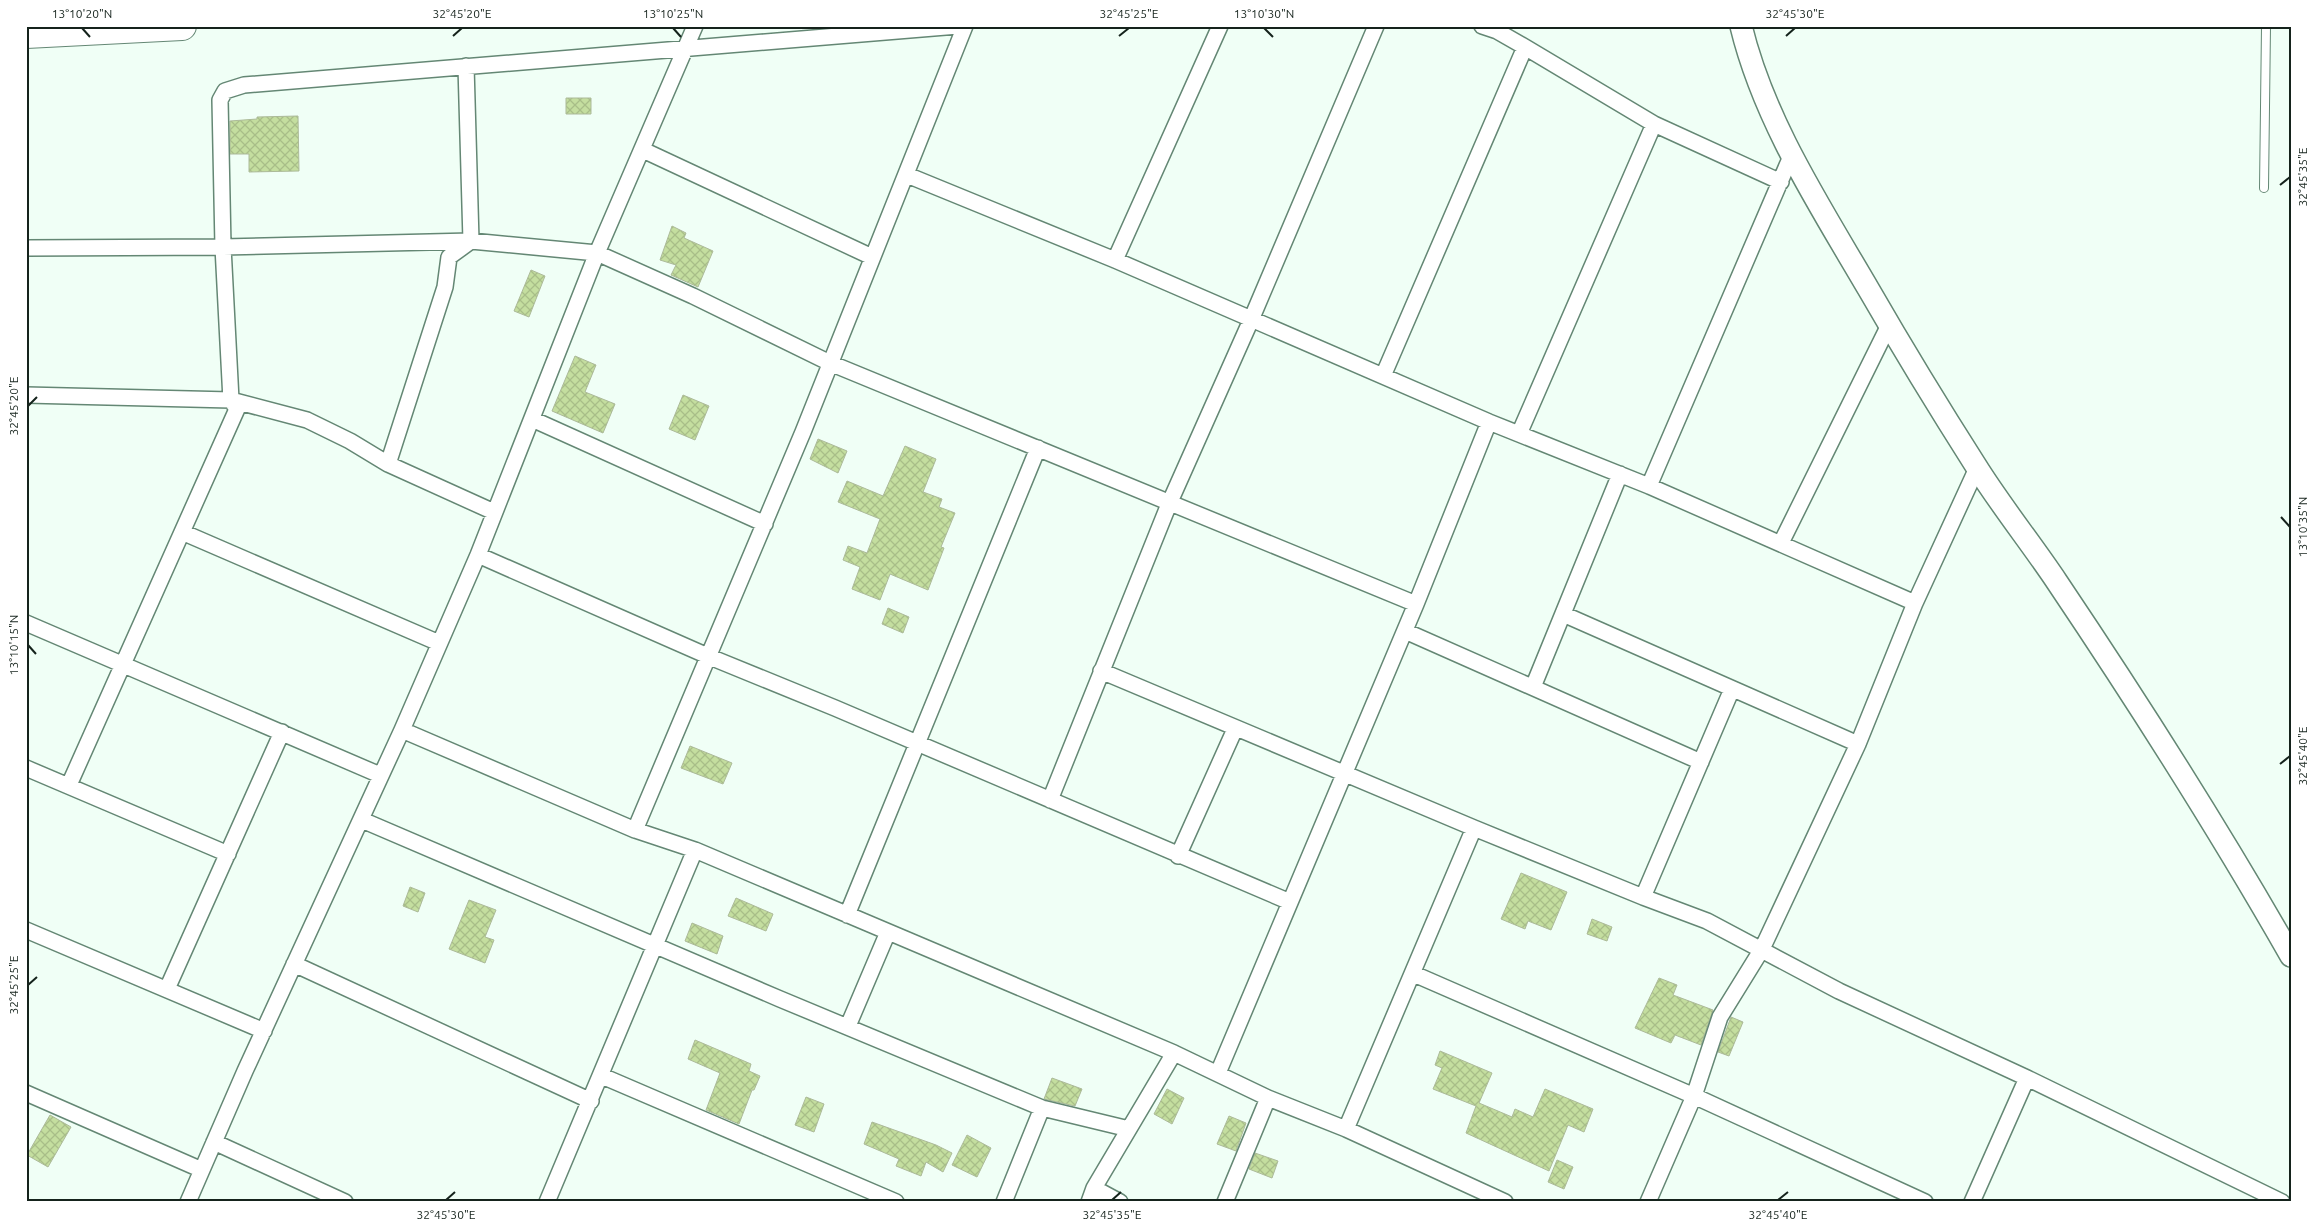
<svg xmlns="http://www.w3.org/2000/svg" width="2317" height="1228" viewBox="0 0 2317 1228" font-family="Ubuntu,sans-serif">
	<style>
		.building { fill: url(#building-cross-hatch); stroke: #acba99 }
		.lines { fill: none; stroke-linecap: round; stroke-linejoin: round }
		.lane-casing { stroke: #648774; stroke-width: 10 }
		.street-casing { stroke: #648774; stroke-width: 18 }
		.secondary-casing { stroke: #648774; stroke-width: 24 }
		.highway-casing { stroke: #648774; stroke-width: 30 }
		.lane { stroke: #fff; stroke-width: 8 }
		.street { stroke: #fff; stroke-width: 15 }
		.secondary { stroke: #fff; stroke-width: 21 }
		.highway { stroke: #fff; stroke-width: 28 }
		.ticks { fill: none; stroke: #15231c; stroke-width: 2 }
		.neatline { fill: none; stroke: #15231c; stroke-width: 2 }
		.ticks-label { font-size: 12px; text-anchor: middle; fill: #15231c }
	</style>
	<defs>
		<pattern id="building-cross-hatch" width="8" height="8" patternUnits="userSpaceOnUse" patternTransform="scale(1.25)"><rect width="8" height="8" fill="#c4de9f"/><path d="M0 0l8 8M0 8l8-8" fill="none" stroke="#a8be88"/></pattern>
	</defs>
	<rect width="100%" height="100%" fill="#f0fff6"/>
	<path class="building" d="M566 98H591V114H566Z
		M298 116 299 171 249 172V154H230V121L257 119V117Z
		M672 226 686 233 684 238 713 251 698 287 671 275 676 265 660 260Z
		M531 270 545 276 529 317 514 311Z
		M575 356 596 365 585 392 615 404 603 433 552 411Z
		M683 395 709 406 695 440 669 429Z
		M818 439 847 451 838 473 810 459Z
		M905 446 936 459 923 492 942 499 939 507 955 513 941 547 944 548 928 590 890 574 880 600 852 589 860 567 843 560 848 546 867 553 880 519 838 502 847 481 883 496Z
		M888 608 909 617 903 633 882 624Z
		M690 746 732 763 723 784 681 768Z
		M1521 873 1567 892 1551 930 1528 921 1525 929 1501 919Z
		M410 887 425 893 418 912 403 906Z
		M736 898 773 914 766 931 728 916Z
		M469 900 496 910 485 937 494 940 485 963 449 949Z
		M1592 919 1612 927 1607 941 1587 934Z
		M692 923 723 936 717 954 685 941Z
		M1659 978 1677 985 1673 995 1713 1010 1701 1045 1675 1035 1671 1043 1635 1028Z
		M1731 1017 1743 1022 1729 1056 1718 1052Z
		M695 1040 751 1064 749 1071 760 1076 754 1090H752L739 1124 706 1110 720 1073 688 1059Z
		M1440 1051 1492 1073 1479 1103 1512 1117 1515 1109 1533 1117 1545 1089 1593 1109 1584 1132 1568 1125 1549 1171 1466 1133 1476 1106 1433 1089 1442 1068 1435 1065Z
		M1052 1078 1082 1089 1075 1106 1044 1099Z
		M1167 1089 1184 1098 1172 1124 1154 1114Z
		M806 1097 824 1104 814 1132 795 1125Z
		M50 1115 71 1127 48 1167 27 1155Z
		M1229 1116 1246 1123 1236 1151 1217 1144Z
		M872 1122 936 1145 952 1153 943 1172 926 1162 921 1176 896 1166 899 1159 864 1144Z
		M967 1135 991 1148 977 1177 952 1165Z
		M1255 1153 1278 1161 1272 1178 1249 1169Z
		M1557 1160 1573 1167 1564 1189 1548 1182Z"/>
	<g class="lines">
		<defs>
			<path id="lane" d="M2264 188 2266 26"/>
			<path id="street" d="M1482 26 1497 31 1525 47 1654 124 1781 182
				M643 150 872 257
				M907 175 1115 260 1489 422 1649 486 1915 603
				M26 248 223 247 471 241 597 253 693 296 830 363 1416 604
				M1115 260 1220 26
				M1383 376 1525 47
				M26 395 231 400 307 420 350 441 388 464 494 512
				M532 419 765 524
				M1519 434 1654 124
				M388 464 445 287 449 257 471 241 466 66
				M1649 486 1792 154
				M182 532 439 643
				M1781 543 1889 325
				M478 555 710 657 835 708 1290 902
				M1563 614 1858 744
				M26 623 380 775
				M1405 631 1701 762
				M1101 671 1474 828 1643 897 1707 921 1839 991 2027 1078 2282 1202
				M1533 687 1620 474
				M402 730 635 830 695 850 1174 1053 1268 1098 1346 1129 1505 1202
				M26 768 228 854
				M69 785 237 409 231 400 223 247 220 100 225 91 244 85 958 26
				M1050 800 1169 504 1251 320 1376 26
				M362 820 780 999 1042 1108 1129 1129
				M635 830 803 432 965 26
				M1178 856 1235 729
				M1643 897 1732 689
				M847 915 1038 448
				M26 930 264 1031
				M294 964 591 1101
				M1414 974 1694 1096 1925 1202
				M167 989 282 732
				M848 1026 888 932
				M1218 1073 1416 604 1489 422
				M602 1076 896 1202
				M26 1093 202 1170
				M1346 1129 1474 828
				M214 1142 345 1202
				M1094 1188 1120 1202
				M188 1202 245 1071 402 730 478 555 597 253 695 26
				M547 1202 695 850
				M1004 1202 1042 1108
				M1089 1202 1094 1188 1174 1053
				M1225 1202 1268 1098
				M1648 1202 1694 1096 1720 1017 1762 949 1858 744 1915 603 1977 468
				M1972 1202 2027 1078"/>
			<path id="secondary" d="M1741 26C1764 121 1820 206 1869 290 1903 349 1939 408 1976 466 2001 506 2031 543 2057 582 2139 704 2218 828 2291 956"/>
			<path id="highway" d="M26 34 182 26"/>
		</defs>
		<use href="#lane" class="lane-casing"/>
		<use href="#street" class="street-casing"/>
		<use href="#secondary" class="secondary-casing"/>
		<use href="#highway" class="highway-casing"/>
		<use href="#lane" class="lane"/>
		<use href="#street" class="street"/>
		<use href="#secondary" class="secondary"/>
		<use href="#highway" class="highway"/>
	</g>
	<path class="ticks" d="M82 28 90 37M673 28 681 37M1264 28 1273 37M453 36 462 28M1119 36 1129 28M1786 36 1795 28M2280 185 2290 177M28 406 37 397M2281 517 2290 527M28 645 36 654M2280 764 2290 756M28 985 37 977M446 1200 455 1192M1112 1200 1121 1192M1778 1200 1788 1192"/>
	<rect width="2317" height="1228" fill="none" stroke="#ffffff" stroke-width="55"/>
	<rect x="28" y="28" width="2262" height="1172" class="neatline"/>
	<g class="ticks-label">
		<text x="82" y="18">13°10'20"N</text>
		<text x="462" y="18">32°45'20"E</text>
		<text x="673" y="18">13°10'25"N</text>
		<text x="1129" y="18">32°45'25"E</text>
		<text x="1264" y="18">13°10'30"N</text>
		<text x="1795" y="18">32°45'30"E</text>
		<text transform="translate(2303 177) rotate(-90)" y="4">32°45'35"E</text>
		<text transform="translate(14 406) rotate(-90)" y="4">32°45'20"E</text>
		<text transform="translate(2303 527) rotate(-90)" y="4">13°10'35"N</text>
		<text transform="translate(14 645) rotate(-90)" y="4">13°10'15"N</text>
		<text transform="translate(2303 756) rotate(-90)" y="4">32°45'40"E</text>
		<text transform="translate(14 985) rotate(-90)" y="4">32°45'25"E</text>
		<text x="446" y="1219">32°45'30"E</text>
		<text x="1112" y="1219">32°45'35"E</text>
		<text x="1778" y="1219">32°45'40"E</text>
	</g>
</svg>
